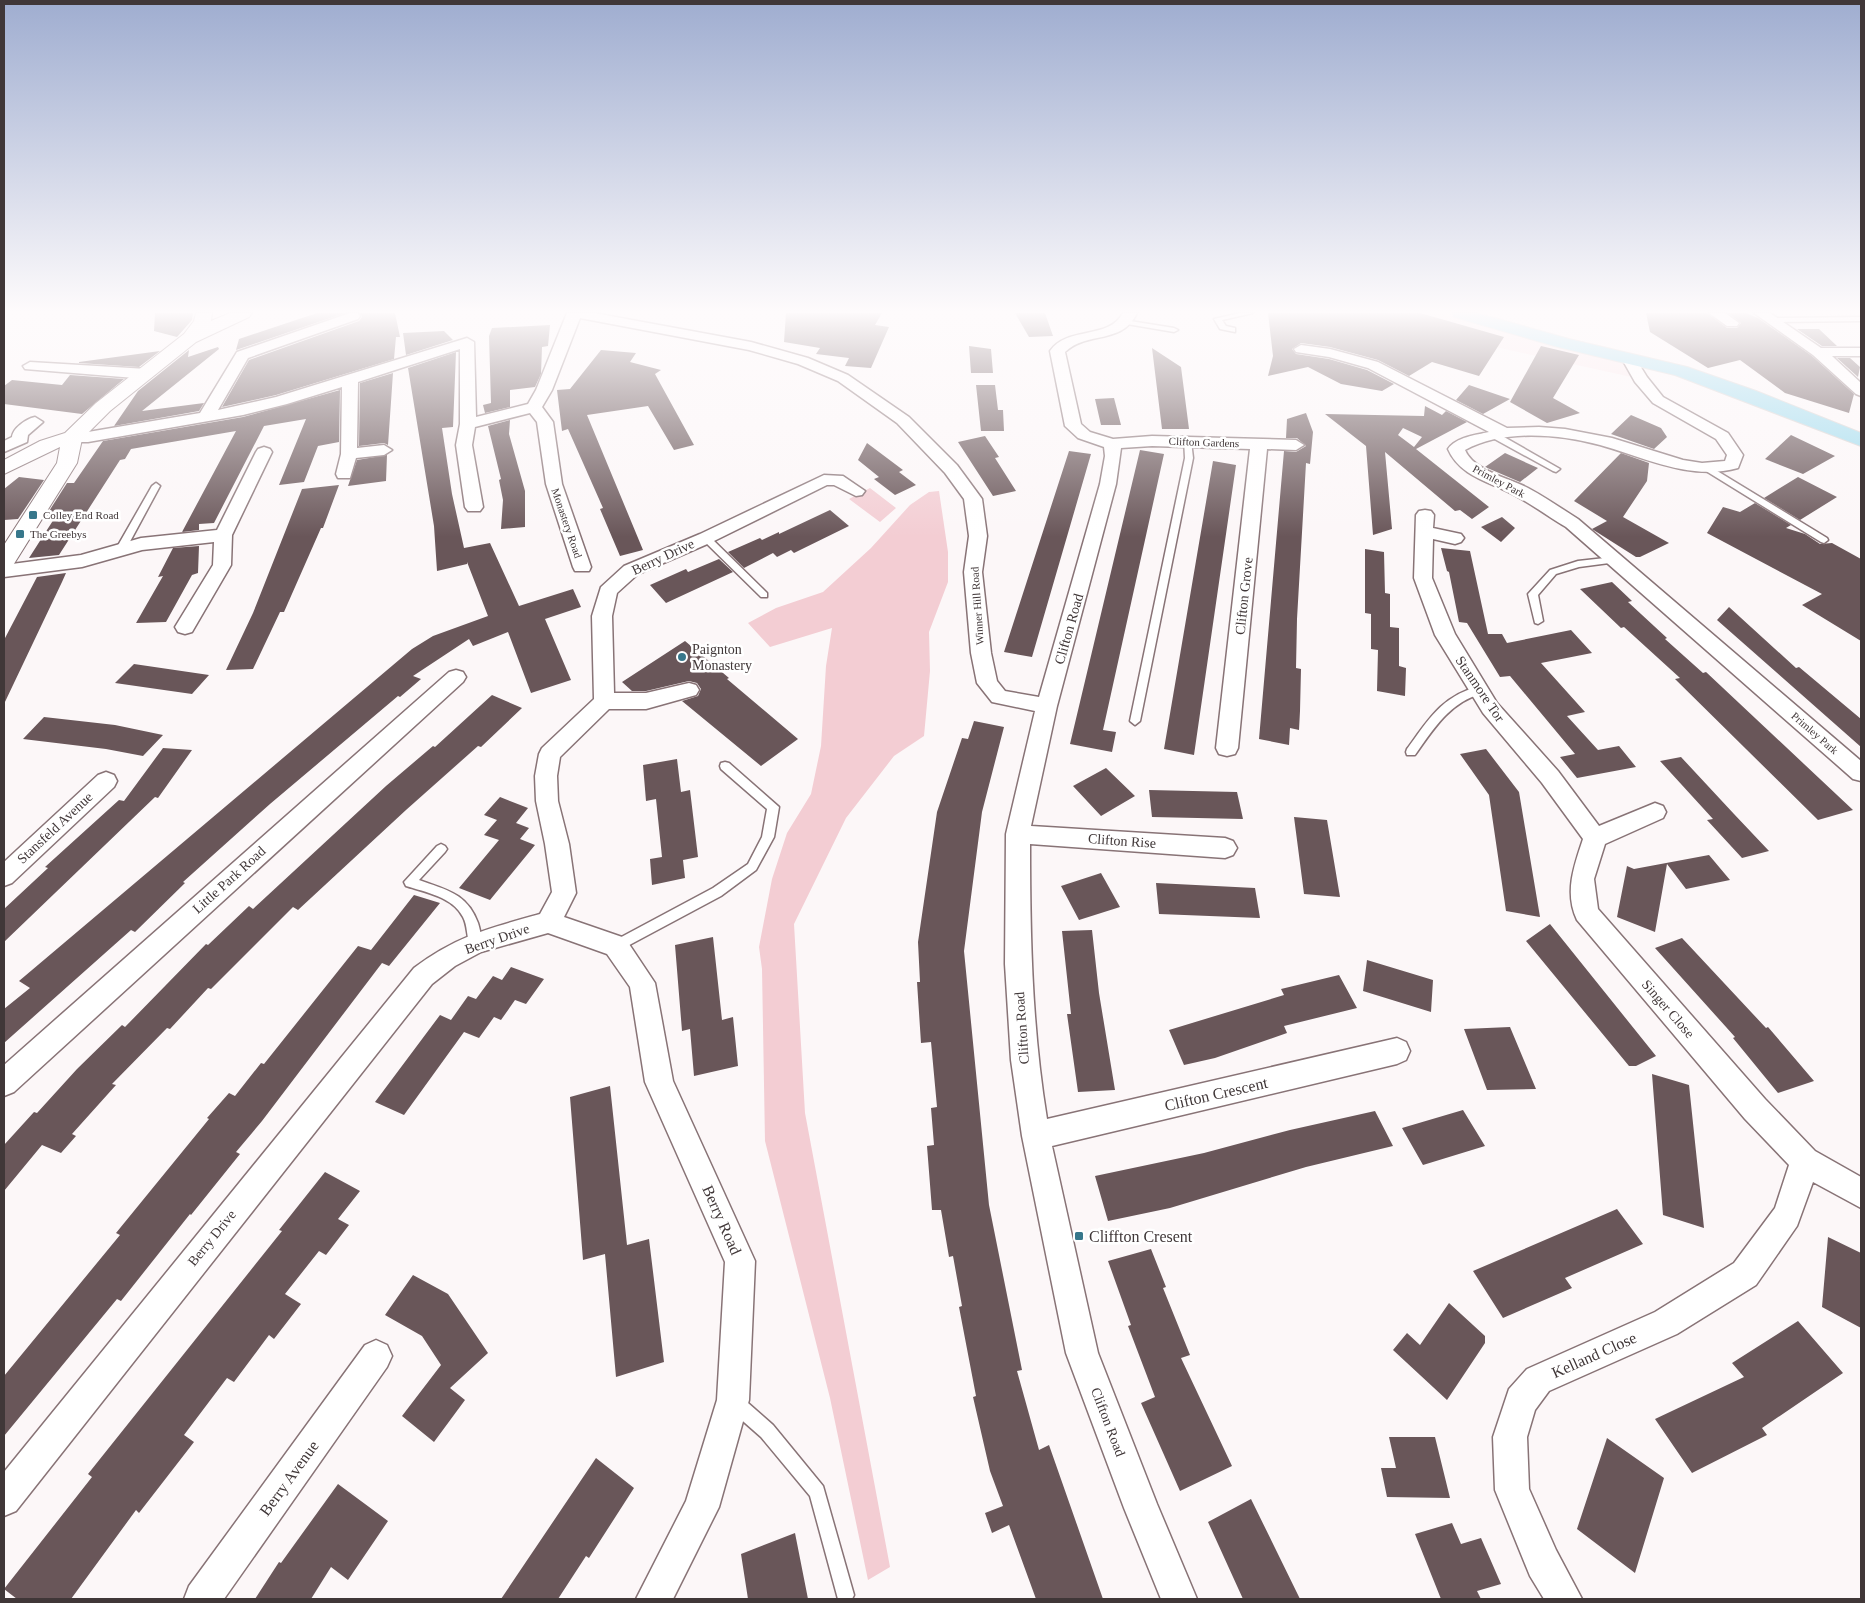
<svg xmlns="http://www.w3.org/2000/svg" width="1865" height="1603" viewBox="0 0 1865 1603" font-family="Georgia,serif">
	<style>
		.built { fill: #fbe8eb }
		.green { fill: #f3cdd3 }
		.building { fill: #695659; fill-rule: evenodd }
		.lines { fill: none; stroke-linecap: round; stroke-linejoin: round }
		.lane-casing { stroke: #887376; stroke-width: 3 }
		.street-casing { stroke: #887376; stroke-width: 3 }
		.secondary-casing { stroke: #887376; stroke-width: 2 }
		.primary-casing { stroke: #d5d3d3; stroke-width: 2 }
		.lane { fill: #fff; fill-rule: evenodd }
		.street { fill: #fff; fill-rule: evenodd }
		.secondary { fill: #fff; fill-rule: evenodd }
		.primary { fill: #9cdaed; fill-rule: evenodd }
		.poi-dot { fill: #37778b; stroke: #fff; stroke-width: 2 }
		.labels { text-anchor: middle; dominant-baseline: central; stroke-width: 5; stroke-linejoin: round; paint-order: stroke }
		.far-street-label { font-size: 11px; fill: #403738; stroke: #fff }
		.far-poi-label { font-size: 11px; fill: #403738; stroke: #fff; text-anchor: start }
		.street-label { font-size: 14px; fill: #403738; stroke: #fff }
		.poi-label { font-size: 14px; fill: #403738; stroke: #fff; text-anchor: start }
		.near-street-label { font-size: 16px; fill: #403738; stroke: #fff }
		.near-poi-label { font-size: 16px; fill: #403738; stroke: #fff; text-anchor: start }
	</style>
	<rect width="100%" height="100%" fill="#fcf7f8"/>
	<path class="built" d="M1371 313H1441L1472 324 1634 364 1640 379 1500 348 1402 318Z"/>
	<path class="green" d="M870 488 896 508 880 522 849 499Z
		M939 491 948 552V582L929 632 930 671 924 736 894 756 846 818 794 924 805 1113 890 1567 868 1580 830 1398 765 1141 762 969 759 947 772 879 787 833 811 794 821 746 826 666 832 628 770 647 748 623 776 608 823 592 871 548 910 505 929 492Z"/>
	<path class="building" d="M155 313H193L192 320 177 337 154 331Z
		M317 313H345L236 350 239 339Z
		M360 313H395L400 337H396L394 359 276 395 222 407 249 360 359 321 362 317Z
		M786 313H882L875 325 889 327 871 368 845 366 849 358 816 354 820 348 784 342Z
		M1015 313H1045L1053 336 1029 337Z
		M1268 313H1420L1504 337 1479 376 1432 362 1409 376 1378 360 1330 347 1301 343 1292 349 1296 354 1329 359 1367 370 1394 384 1382 391 1341 384 1308 367 1268 376 1273 356Z
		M1646 313H1707L1727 328H1737L1741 323 1728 313H1746L1758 318 1812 356 1854 394 1849 413 1785 393 1740 360 1708 368 1650 332Z
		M550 325 548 346 542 347 541 374 535 387 510 390V407L485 413 483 405 491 403 489 336 492 328Z
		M1797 329H1819L1837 346H1822Z
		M444 331 453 340 406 355 403 333Z
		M969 346 991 349 993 373H971Z
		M1541 346 1579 355 1553 398 1580 413 1547 423 1510 402Z
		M218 347 219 349 142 411 204 403 199 411 114 426 138 391 189 350 188 357Z
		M1152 348 1181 367 1189 429H1162Z
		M601 350 636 353 630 362 661 370 655 374 694 445 674 450 648 406 587 415 643 550 620 556 600 509 603 508 568 429 562 431 557 390 570 389Z
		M160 351 139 367 79 363V362Z
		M456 352 453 427 442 428 452 494 464 548 490 543 519 606 573 589 581 607 545 619 571 680 531 693 508 632 473 646 469 639 413 676 421 679 400 697 398 696 270 804 183 882 185 883 135 932 131 930 4 1043V1009L30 988 19 981 412 649 433 636 488 616 467 562V564L437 571 434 526 408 368Z
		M1837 358H1850L1860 367 1858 377Z
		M393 373 388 445 384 443 359 446 360 383Z
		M70 375 124 379 82 414 4 404V386L12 380 62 385Z
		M976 385H995L998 410H1003L1004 431H981Z
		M1469 385 1510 399 1483 414 1456 400Z
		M340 390 339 442 318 446 304 482 279 485 306 419 264 426 214 523 199 524V530L182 532 236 431 131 449 125 459 120 460 59 555 29 558 54 519H44L67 483H74L103 441 243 417Z
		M1114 398 1121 425H1101L1095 399Z
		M1425 406 1442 415 1446 411 1467 422 1416 449 1489 507 1472 519 1460 510 1455 511 1385 452 1392 529 1373 535 1366 446 1325 414 1424 416ZM1403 428 1422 437 1414 447 1398 435Z
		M1306 413 1313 432 1310 464 1306 463 1297 619 1296 668 1301 669 1300 711 1299 730 1290 728 1289 745 1259 739 1284 451 1296 452 1306 446 1297 438H1286L1287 419Z
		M1631 415 1661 428 1667 437 1654 449 1611 434Z
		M510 420 509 434 525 491V527L501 529 503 500 499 480 501 479 488 426Z
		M1791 435 1835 456 1803 474 1765 459Z
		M985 436 999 457 995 458 1016 491 993 496 958 442Z
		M867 443 903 470 899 472 916 485 895 495 874 479 879 477 858 460Z
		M1140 450 1164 454 1103 730 1116 732 1112 752 1070 744Z
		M1069 451 1091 454 1032 657 1004 652Z
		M1505 453 1538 468 1520 482 1485 467Z
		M1621 453 1649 463 1647 481 1623 517 1669 543 1640 557H1636L1592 529 1607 521 1574 501Z
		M387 455 386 481 348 486 357 460Z
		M1213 461 1236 465 1194 755 1164 749Z
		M19 477 44 480 18 519 4 520V489Z
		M1798 477 1837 497 1800 520 1764 498Z
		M339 485 323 528H321L284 612H280L253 669 226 670 253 613 302 489Z
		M1755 503 1791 525 1786 528 1805 534 1820 544 1832 543 1861 559V641L1802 605 1822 594 1707 533 1723 507 1740 512Z
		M830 510 849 526 794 553 791 550 777 557 773 553 744 568 728 552 760 538 762 540 779 532V534Z
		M1502 517 1515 528 1501 542 1481 527Z
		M199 546 198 573 192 575 166 622 136 623 163 576 158 577 173 548Z
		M1441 548 1470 551 1488 634H1502L1507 643 1571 630 1592 653 1541 663 1585 712 1567 716 1598 750 1619 746 1636 767 1577 778 1560 757 1575 754 1510 676 1500 677 1467 623 1459 622 1449 572 1447 571Z
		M1365 549 1384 552 1385 593 1390 594V627L1399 628V666L1406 668 1405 696 1377 691 1378 650 1371 649V614L1365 613Z
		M719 559 733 572 666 603 650 585 686 569 688 572Z
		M66 573 62 582 4 704V640L37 577Z
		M1612 582 1632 601 1628 602 1667 638 1665 639 1703 673 1706 672 1853 810 1818 820 1675 679 1680 678 1624 627 1621 628 1580 589Z
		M1729 607 1796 668 1799 667 1861 719V747L1717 620Z
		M685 641 729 678 727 679 798 739 761 766 682 701 698 696 701 689 697 683 689 681 646 691H632L622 682Z
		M134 664 209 675 192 694 115 683Z
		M492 695 522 708 481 747 478 746 406 810 298 910 293 907 211 989 208 988 170 1029 167 1028 112 1084 116 1085 72 1134 76 1136 61 1153 42 1145 4 1191V1145L34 1112 37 1113 77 1069 122 1025 125 1027 206 944 208 945 249 906 253 909 386 786 433 746 435 747Z
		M44 717 115 725 163 735 143 756 106 749 23 739Z
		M974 721 1004 727 982 812 964 951 989 1205 1022 1370 1017 1371 1039 1450 1049 1445 1103 1599H1036L1009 1525 992 1533 985 1513 1003 1506 990 1471 973 1397 976 1396 959 1307 962 1306 953 1256 949 1257 941 1210H932L927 1146 934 1145 931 1108 937 1107 931 1042 921 1043 917 982H920L918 942 937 812 962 738 968 739Z
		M163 748 192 750 158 798 155 797 4 942V909L48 868 45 867 119 800 124 801Z
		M1486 749 1519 792 1540 917 1506 911 1489 795 1460 754Z
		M1681 757 1734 814 1769 851 1742 858 1707 820 1713 819 1660 761Z
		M677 759 681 792 690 790 698 857 683 860 685 878 652 885 650 859 662 857 656 799 646 801 643 765Z
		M1106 768 1135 796 1101 816 1073 786Z
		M1149 790 1237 792 1243 819 1152 817Z
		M500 797 528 808 516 823 529 828 520 839 535 845 490 900 459 888 499 840 484 835 497 820 484 815Z
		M1294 817 1327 820 1340 897 1304 894Z
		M1709 855 1730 880 1686 889 1667 864 1655 932 1617 917 1627 866 1634 869Z
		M1101 873 1120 907 1079 920 1061 886Z
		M1156 883 1255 888 1260 918 1159 914Z
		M414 895 440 903 389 966 382 963 262 1121 236 1152 240 1154 191 1215 190 1214 121 1301 117 1299 4 1436V1376L120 1235 116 1233 209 1119 207 1118 229 1093 235 1096 261 1063 264 1064 358 946 371 950Z
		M1550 924 1656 1056 1636 1066H1629L1526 941Z
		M1092 930 1099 993 1115 1090 1078 1092 1067 1014H1071L1062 931Z
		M713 937 722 1020 733 1017 738 1066 694 1076 690 1029 682 1031 675 945Z
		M1682 938 1766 1028 1768 1027 1814 1081 1778 1093 1733 1038 1735 1037 1655 948Z
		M1367 960 1433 980 1431 1012 1363 991Z
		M511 967 544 979 526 1004 515 1000 501 1020 494 1017 479 1038 464 1032 404 1115 375 1102 440 1015 451 1020 468 996 476 999 493 976 502 980Z
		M1339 975 1357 1008 1284 1026 1287 1033 1215 1058 1184 1065 1169 1030 1284 995 1281 989Z
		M1510 1027 1536 1089 1487 1090 1464 1029Z
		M1652 1074 1689 1085 1704 1228 1663 1215Z
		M610 1086 627 1245 649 1239 664 1362 616 1377 605 1254 583 1260 570 1097Z
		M1463 1110 1485 1146 1423 1165 1402 1128Z
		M1375 1111 1393 1146 1306 1167 1170 1208 1108 1221 1095 1176 1204 1153 1290 1130Z
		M325 1172 360 1191 338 1219 349 1225 326 1255 319 1251 285 1294 301 1304 274 1339 269 1335 234 1382 227 1378 184 1435 194 1442 139 1513 136 1510 71 1599H17L4 1589 92 1477 88 1474 282 1231 279 1230Z
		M1617 1209 1643 1244 1565 1278 1572 1288 1503 1318 1473 1271Z
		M1828 1237 1861 1253V1328L1822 1307Z
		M1151 1249 1166 1287 1163 1288 1190 1355 1181 1358 1232 1466 1180 1491 1141 1403 1155 1397 1128 1326 1131 1325 1108 1261Z
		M413 1275 448 1294 488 1353 450 1388 465 1400 434 1442 402 1416 441 1365 422 1336 385 1315Z
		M1449 1303 1485 1336V1343L1447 1400 1393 1350 1407 1333 1420 1345Z
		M1798 1321 1843 1373 1762 1428 1767 1435 1692 1473 1655 1419 1744 1377 1732 1363Z
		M1389 1437H1435L1450 1498 1387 1497 1381 1468H1396Z
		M1607 1438 1664 1478 1635 1573 1577 1529Z
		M596 1458 634 1488 589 1558 586 1556 558 1599H501Z
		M338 1484 388 1521 348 1580 331 1567 311 1599H255L279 1562 281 1563Z
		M1251 1499 1300 1599H1243L1208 1522Z
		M1452 1523 1461 1544 1481 1538 1501 1584 1477 1591 1481 1599H1441L1415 1534Z
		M795 1533 808 1599H748L741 1554Z"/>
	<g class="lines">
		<defs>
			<path id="lane" d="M1240 313H1253L1222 320 1226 326 1235 328V332L1220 329 1214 319Z
				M1861 317V321L1773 322 1769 320 1773 318Z
				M1124 320 1174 328 1178 330 1174 332 1127 324H1124Z
				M1491 433H1497L1560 469 1556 472 1553 471 1491 437Z
				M1184 439 1191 441 1193 458 1140 721 1135 725 1130 721 1185 458Z
				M1709 466 1827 538 1828 540 1824 543 1821 542 1706 471V467Z
				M156 483 160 486 126 549 124 551H118L116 549 152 486Z
				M706 535 709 536 767 593V597H761L703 540 702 538Z
				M1614 557 1617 558V562L1579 567 1556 574 1538 595 1543 621 1538 624 1535 623 1528 594 1550 570 1578 561Z
				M1479 686 1484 690 1483 693C1450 702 1434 728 1415 755H1407L1406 752 1407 749C1429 719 1441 697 1479 686Z
				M725 762 729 763 779 807 774 837 756 870 721 896 620 950 616 951 612 950 610 946 612 942 713 888 748 864 762 837 767 809 721 769 720 766 721 763Z
				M441 844 445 846 447 849 445 852 419 880C446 890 467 893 478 923 480 930 483 940 479 947L475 948 471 947C466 937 468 926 463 917 453 897 425 892 406 886L404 882 437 846Z
				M734 1394 740 1396 773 1425 823 1486 854 1595 852 1599H838L810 1496 761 1437 728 1408 726 1402 728 1396Z"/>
			<path id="street" d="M350 313H358L360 316 358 319 248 358 218 410 276 397 467 338 474 342 476 417 528 404 536 390 567 313H594L751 342 808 358 848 375 909 417 957 465 982 499 987 536 982 572 991 653 997 681 1005 691 1039 697 1100 484 1105 456 1104 447 1078 438 1065 426 1050 351C1067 326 1109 340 1123 313H1137C1122 345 1087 331 1065 352L1081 424 1090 432 1113 439 1152 436 1296 440 1304 445 1296 450 1267 449 1238 748 1235 754 1227 756 1219 754 1216 748 1250 449 1152 446 1121 448 1116 484 1057 706 1031 826 1225 838 1233 841 1237 848 1233 855 1225 858 1030 844C1030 937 1032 1028 1047 1119L1397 1038 1406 1042 1410 1051 1406 1060 1397 1064 1052 1146 1098 1353 1157 1504 1197 1599H1161L1124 1508 1066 1353 1022 1136 1011 1060 1005 964 1006 834 1035 711 992 702 977 683 971 653 964 572 969 536 964 499 945 473 897 423 838 381 798 364 749 350 580 318 552 390 542 407 553 422 562 484 591 567 589 571H575L573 567 546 484 537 422 530 413 475 427 472 445 483 507 480 511H468L465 507 456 445 460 424V349L358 382 357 448 384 445 392 450 384 455 356 458 350 478H338L336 474 341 454 342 387 287 404 243 415 88 442H72L64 437 72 432H88L200 413 237 352Z
				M1709 313H1725L1739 323 1737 326H1727Z
				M1754 313H1770L1821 348H1861V356H1832L1861 383V396L1856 394 1813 355Z
				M1301 345 1330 349 1378 362 1507 428 1539 427 1565 429 1612 438 1683 460 1702 463 1725 461 1727 455 1716 439 1653 403 1635 382 1622 359 1629 355 1634 356 1647 377 1663 397 1728 433 1743 455 1738 468C1690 481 1646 458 1600 445 1559 434 1503 429 1465 450 1474 471 1509 478 1528 488 1545 497 1562 509 1578 519L1861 761V781L1853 779 1566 527C1549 517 1533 505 1516 496 1491 482 1460 477 1448 449 1456 437 1476 435 1489 432L1368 368 1329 357 1296 352 1294 349Z
				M30 362 147 369 155 374 147 379 25 369 23 366Z
				M35 417 43 422 28 435 27 442 4 452V441L12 437C13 428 26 419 35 417Z
				M264 447 270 449 272 452 232 535 231 565 192 632 185 634 178 632 175 627 213 565 214 542 142 550 82 567 4 577V565L81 555 141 538 217 530 256 452 258 449Z
				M824 475 843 476 865 491 862 495 856 496 834 485H827L712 542 638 574 617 593 612 616 614 693H646L689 683 696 685 699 690 696 695 646 709H609L560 757 557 776 558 801 569 844 576 893 564 917 625 938 655 983 673 1081 755 1261 749 1400 719 1507 673 1599H636L686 1501 717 1400 725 1262 645 1082 630 987 607 954 548 933 481 952 455 966 432 984 16 1511 4 1516V1472L414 968C456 936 490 928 540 914L552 892 545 844 536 801 535 776 539 754 542 748 594 699 592 616 601 587 624 566 700 534Z
				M1425 510 1431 511 1434 515 1433 528 1461 534 1464 538 1461 542 1455 544 1433 539 1432 578 1455 634 1497 703 1558 771 1599 826 1655 803 1663 806 1666 812 1663 818 1605 844 1594 879 1598 909 1765 1099 1815 1151 1861 1177V1208L1813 1182 1797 1226 1756 1285 1677 1334 1549 1391 1535 1410 1527 1437 1529 1489 1556 1550 1582 1599H1544L1530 1576 1495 1490 1493 1437 1509 1389 1527 1369 1655 1312 1734 1263 1775 1208 1789 1165 1745 1119 1577 920C1564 893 1574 866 1583 839L1542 783 1483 713 1435 635 1414 578 1416 515 1419 511Z
				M456 670 463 672 466 677 463 682 14 1092 4 1096V1065L449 672Z
				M106 772 114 775 117 781 114 787 12 883 4 886V862L98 775Z
				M376 1340 387 1345 392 1356 387 1367 224 1599H184L189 1586 365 1345Z"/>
			<path id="secondary" d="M196 313H212L211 321 230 313H252L249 317 196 342 110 411 82 439 77 463 12 567 4 569V545L57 463 60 447 4 474V460L40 441 65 433 96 403 184 334 194 321Z"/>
			<path id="primary" d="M1452 313H1477L1569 339 1687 367 1756 391 1861 433V446L1675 375 1558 347 1454 317Z"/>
		</defs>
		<use href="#lane" class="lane-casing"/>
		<use href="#street" class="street-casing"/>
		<use href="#secondary" class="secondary-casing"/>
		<use href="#primary" class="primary-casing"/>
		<use href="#lane" class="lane"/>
		<use href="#street" class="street"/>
		<use href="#secondary" class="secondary"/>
		<use href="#primary" class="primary"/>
	</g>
	<linearGradient id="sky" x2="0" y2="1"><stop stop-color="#9fadd0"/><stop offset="0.58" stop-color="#fefbfc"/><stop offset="1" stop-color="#fefbfc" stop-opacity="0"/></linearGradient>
	<rect width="1865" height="537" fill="url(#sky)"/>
	<g class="poi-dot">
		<rect x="28" y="510" width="10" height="10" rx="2.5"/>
		<rect x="15" y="529" width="10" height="10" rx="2.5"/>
		<circle cx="682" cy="657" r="5"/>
		<rect x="1074" y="1231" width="10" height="10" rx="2.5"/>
	</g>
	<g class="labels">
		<g class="far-street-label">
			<text transform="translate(1204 442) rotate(2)">Clifton Gardens</text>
			<text transform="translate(1499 481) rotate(28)">Primley Park</text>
			<text transform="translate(567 523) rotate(71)">Monastery Road</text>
			<text transform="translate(977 606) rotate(-94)">Winner Hill Road</text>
			<text transform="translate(1815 733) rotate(41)">Primley Park</text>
		</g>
		<g class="far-poi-label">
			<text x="43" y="515">Colley End Road</text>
			<text x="30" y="534">The Greebys</text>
		</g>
		<g class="street-label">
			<text transform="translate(663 557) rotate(-25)">Berry Drive</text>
			<text transform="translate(1244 596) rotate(-84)">Clifton Grove</text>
			<text transform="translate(1069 629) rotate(-74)">Clifton Road</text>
			<text transform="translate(1480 689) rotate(56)">Stanmore Tor</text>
			<text transform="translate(55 828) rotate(-43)">Stansfeld Avenue</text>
			<text transform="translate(1122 841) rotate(4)">Clifton Rise</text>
			<text transform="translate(229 880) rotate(-42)">Little Park Road</text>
			<text transform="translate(497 939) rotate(-19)">Berry Drive</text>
			<text transform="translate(1668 1009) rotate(49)">Singer Close</text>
			<text transform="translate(1022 1028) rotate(-94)">Clifton Road</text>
			<text transform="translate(212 1238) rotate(-51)">Berry Drive</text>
			<text transform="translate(1108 1422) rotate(69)">Clifton Road</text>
		</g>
		<g class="poi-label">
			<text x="692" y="649">Paignton<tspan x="692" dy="16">Monastery</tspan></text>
		</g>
		<g class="near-street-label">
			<text transform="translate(1216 1094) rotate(-13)">Clifton Crescent</text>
			<text transform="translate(722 1220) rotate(66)">Berry Road</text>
			<text transform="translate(1594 1355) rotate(-24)">Kelland Close</text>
			<text transform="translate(289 1478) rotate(-54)">Berry Avenue</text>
		</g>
		<g class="near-poi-label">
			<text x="1089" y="1236">Cliffton Cresent</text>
		</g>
	</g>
	<rect width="1865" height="1603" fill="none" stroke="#403738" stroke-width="10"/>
</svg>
